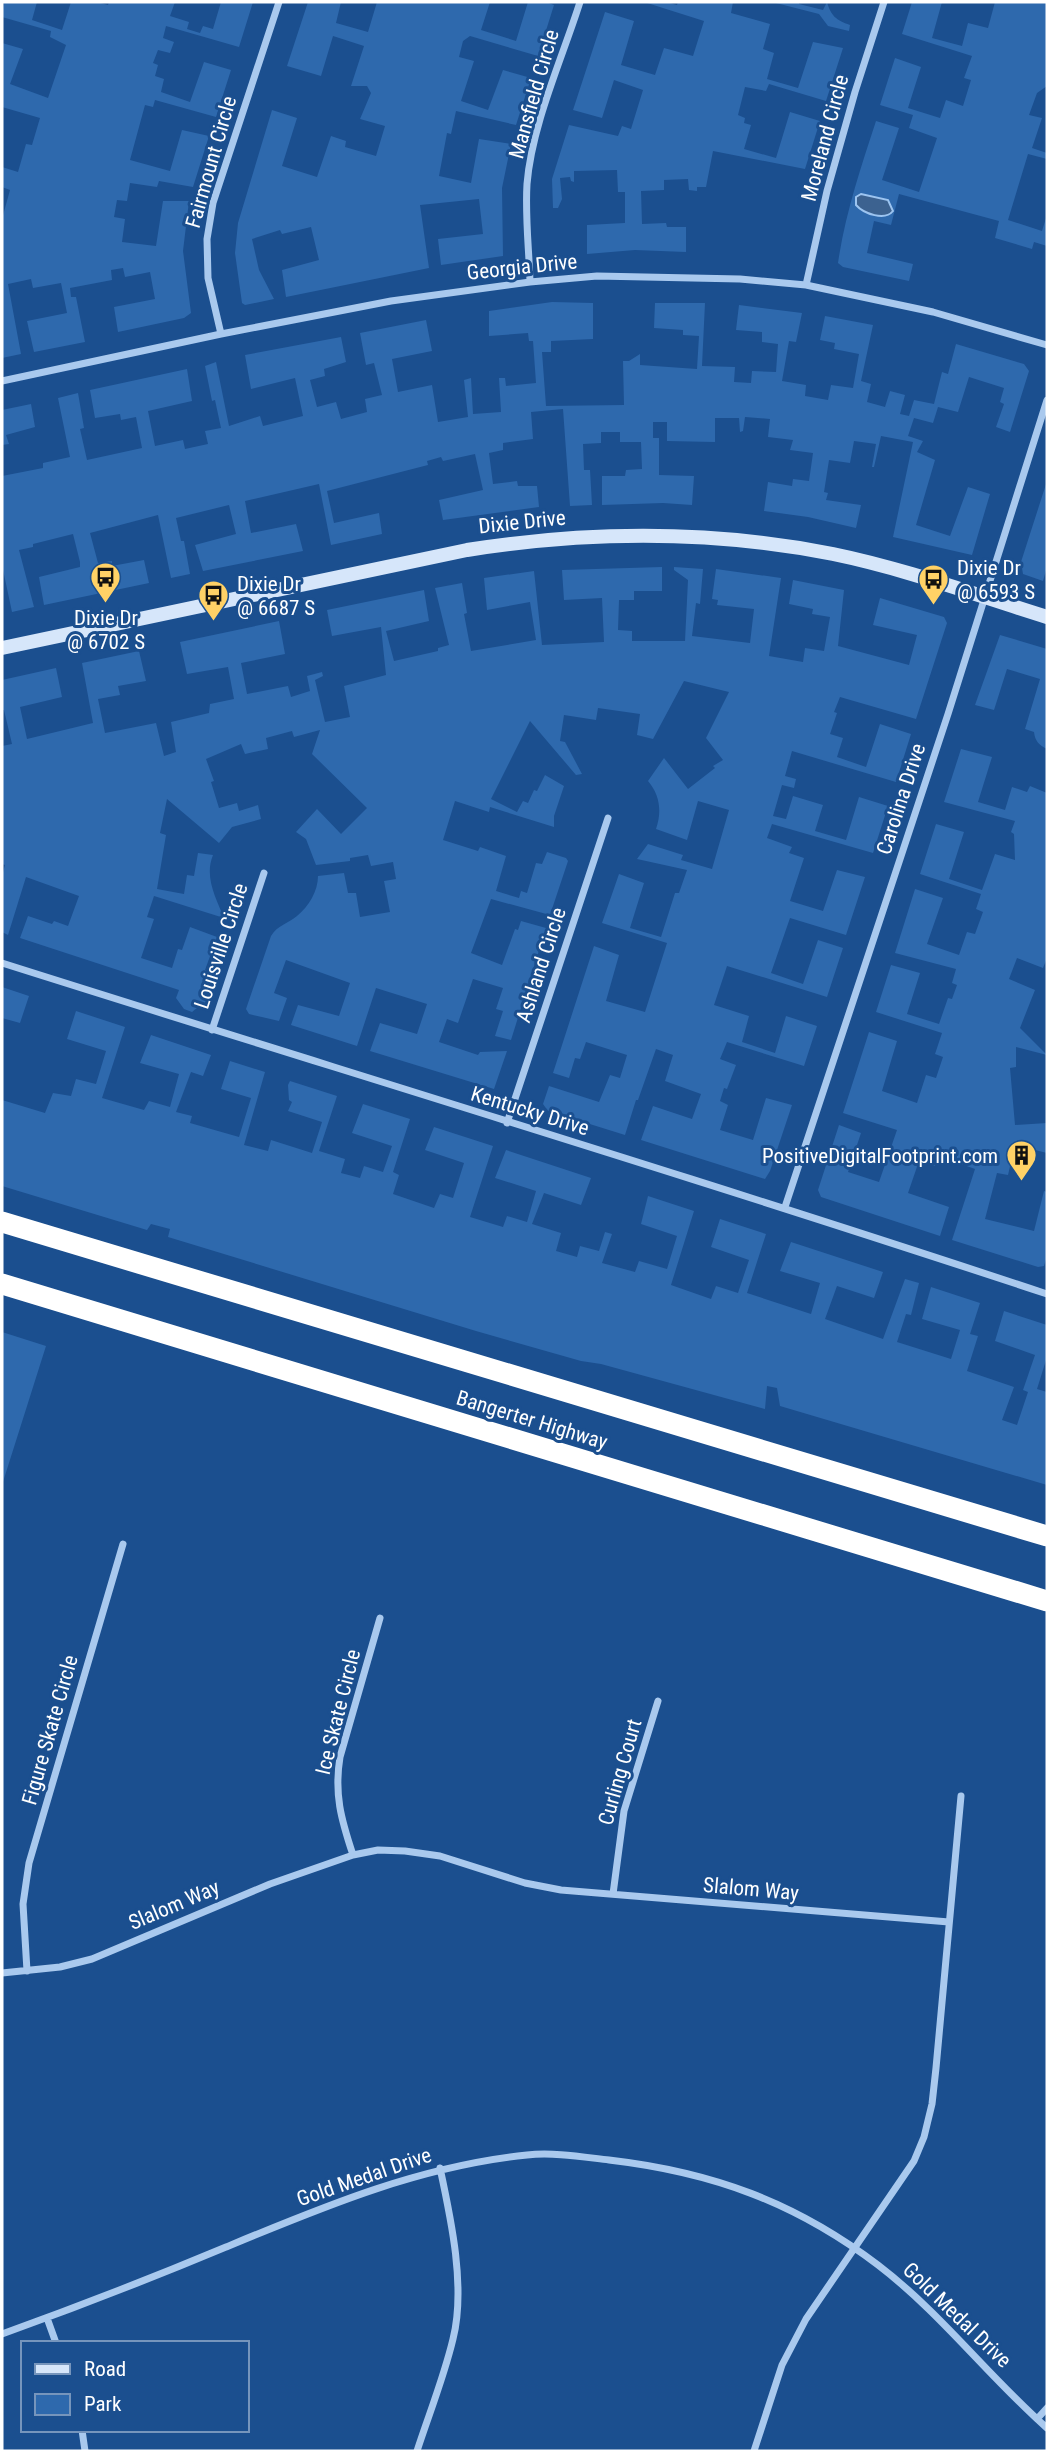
<svg xmlns="http://www.w3.org/2000/svg" width="1049" height="2453" viewBox="0 0 1049 2453" font-family="'Roboto Condensed',sans-serif">
	<style>
		.green { fill: #2e69ad }
		.water { fill: #3c6290; stroke: #9cc4f0; stroke-width: 2 }
		.lines { fill: none; stroke-linecap: round; stroke-linejoin: round }
		.street { stroke: #a9c9ee; stroke-width: 7 }
		.secondary { stroke: #d6e6fa; stroke-width: 14 }
		.highway { stroke: #fff; stroke-width: 21 }
		.labels { text-anchor: middle; dominant-baseline: central; stroke-width: 6; stroke-linejoin: round; paint-order: stroke }
		.street-label { font-size: 21px; fill: #fff; stroke: #1b4f8f }
		.poi-label { font-size: 21px; fill: #fff; stroke: #1b4f8f; text-anchor: start }
	</style>
	<rect width="100%" height="100%" fill="#1b4f8f"/>
	<path class="green" d="M4 2H37L32 20 62 30 71 2H97L108 5 109 2H175L170 16 189 22 187 29 200 33 203 26 213 29 221 2H253L239 47 166 26 163 38 174 42 170 53 158 50 153 63 158 65 155 76 164 79 161 92 190 102 204 62 231 70 216 117 155 100 153 107 145 105 130 160 170 171 182 130 209 136 193 187 159 181 157 187 130 183 127 201 117 200 114 217 125 219 122 242 156 246 163 201H189L183 251 191 313 184 318 118 332 114 307 155 299 150 272 125 277 123 268 111 270 112 280 70 288 71 297H76L85 342 34 352 27 321 67 313 61 283 33 288 31 279 8 284 21 354 2 358V219L10 190 2 187V167L18 172 26 144 32 145 40 118 2 107V43L23 49 10 84 48 98 66 45 50 37 51 31 2 17Z
		M308 2H341L336 23 368 32 377 2H490L481 30 516 41 528 2H546L554 5 538 56 470 36 463 41 459 57 474 61 461 101 488 110 503 70 531 78 516 125 456 111 451 134 447 133 439 176 471 183 479 139 511 144 502 188 503 256 441 265 438 239 483 234 479 199 420 205 429 268 286 297 282 270 319 260 311 227 282 234 280 230 252 239 259 270 274 299 245 305 242 303 235 253 238 223 272 110 297 118 282 166 317 177 331 136 346 141 345 147 376 156 385 126 360 119 371 93 367 86H351L364 46 333 36 321 76 287 66Z
		M644 2H666L677 5 678 2H733L731 13 770 24 763 49 774 53 767 79 798 88 813 42 843 48 826 101 769 84 766 91 745 87 738 115 745 118 744 123 751 125 744 149 776 158 790 112 820 121 805 169 713 151 706 187H697V191L689 190 688 179 664 180V190L641 191 642 224 666 223 667 227H686V252L635 250 587 254V225L625 223V192H618L617 170 574 171V182L571 181 570 177 560 178 562 199 558 208H553L552 179 569 125 618 136 622 126 631 129 643 90 614 80 602 118 573 110 605 12 634 21 621 65 655 75 664 48 693 56 704 21Z
		M772 2H799V4L823 10 827 2C831 16 836 20 850 25L849 31 828 26 819 14Z
		M912 2H942L932 38 962 46 968 23 988 28 995 2H1047V86L1037 93 1029 115 1042 118 1032 148 1047 153V159L1028 154 1008 220 1042 231 1047 215V246L1034 242 1032 249 995 238 999 221 899 194 891 225 874 221 867 253 913 264 909 281 843 267 838 263C845 214 861 167 876 121L899 128 882 180 919 192 937 138 909 128 913 115 880 105 895 58 921 67 908 108 940 118 946 100 963 106 971 80 964 78 972 56 902 34Z
		M552 302 593 303V339L551 341V352H542L546 406 624 405 623 361H629L640 354V365L697 369 699 336 683 335V330L654 328 655 303H705L702 366 735 367 734 382 751 383 752 371 776 372 778 344 762 342V332L736 330 739 305 802 313 796 342 789 341 782 381 806 385 805 396 828 400 831 385 853 388 859 354 834 349 835 343 820 340 825 316 873 325 861 381 871 384 867 402 885 407 890 391 905 395 900 414 909 416 914 400 934 404 942 372 948 374 956 344 1024 364 1029 371 1010 432 996 427 1004 404 1000 402 1004 388 969 377 958 412 938 407 933 423 914 418 908 436 923 441 917 452 935 460 916 525 950 536 968 487 990 494 972 555 893 537 913 442 881 436 874 467H872L876 444 854 441 850 463 829 460 824 492 828 493 826 500 861 505 856 528 808 517 764 511 768 482 792 486 793 479 809 481 813 453 790 450 793 440 768 437 770 419 745 417 743 431 740 432 739 418H715V442L667 441V422H653V438H659V475L694 476 692 505 663 503 602 505V476H625L626 470 642 469 641 442H620V432H601V443L583 444 584 470H590L592 505 570 506 563 409 531 412 533 439 503 443V450L489 453 493 484 517 481 518 486H537L539 507 443 520 439 500 483 490 475 454 443 461 441 457 427 461 428 465 327 491 334 523 379 513 382 534 331 545 319 484 245 501 251 533 296 524 303 551 203 571 195 545 236 534 229 505 176 518 181 541H184L190 574 171 578 158 515 90 533 98 563 112 561V566L144 560 149 583 44 605 39 577 80 567V562L73 534 33 544V547L19 550 34 607 12 612 2 565V476L43 468V463L70 457 58 398 78 393 84 428 80 429 87 460 142 448 136 417 121 420 120 414 95 418 90 390 187 369 192 401 148 411 155 446 183 440 185 449 208 444 205 431 221 428 215 400 212 401 205 366 216 362 229 426 260 416 263 426 303 416 295 378 251 389 245 355 341 337 346 362 324 369 325 376 310 380 317 407 336 402 341 419 367 412 365 399 382 395 374 363 366 365 360 333 426 320 432 351 392 359 398 392 432 385 438 422 468 417 464 380 471 378 473 414 501 412 499 378H505L506 386 536 383 533 341H529L528 333 489 336V311Z
		M31 404 35 427 6 435 9 444 2 445V410Z
		M1047 481V567L1043 581 1023 574 1021 562Z
		M662 567V591H634V600H619L618 630 632 631V641H685L688 580 674 570V567L703 569 700 604 696 603 692 636 750 643 754 609 717 605 718 600 712 599 716 569 781 578 769 656 803 662 805 648 824 651 830 617 812 614 813 609 789 604 793 580 844 590 838 646 909 665 917 635 873 625 880 598 944 617 947 623 916 719 840 697 834 712 837 713 830 734 843 738 837 757 866 767 880 724 911 734 896 782 792 751 785 776 796 779 794 788 782 785 773 816 786 819 793 796 823 805 815 831 846 840 859 797 888 806 873 853 772 824 767 838 792 847 789 853 804 858 790 901 823 911 837 870 865 877 846 935 790 918 771 973 803 984 818 940 843 948 827 997 727 966 714 1005 749 1016 742 1042 775 1053 786 1016 817 1026 804 1066 727 1042 720 1059 736 1065 727 1089 724 1088 720 1101 728 1105 720 1130 753 1140 766 1098 792 1105 770 1171 765 1179 641 1140 653 1106 692 1119 701 1094 665 1081 673 1055 656 1049 638 1100H636L625 1135 548 1111 543 1104 549 1086 599 1102 610 1075 620 1078 627 1055 586 1042 580 1059 575 1058 569 1078 553 1073 594 946 619 955 606 1001 645 1012 667 943 602 923 619 874 644 883 630 928 661 937 675 893H679L687 870 637 859 648 844 683 855 681 860 712 869 729 810 698 801 687 840 656 829C662 812 660 795 648 781L664 758 688 789 715 768 713 766 723 760 706 738 729 692 684 681 653 739 637 735 640 714 598 708 596 720 564 715 560 741 565 742 582 774 576 775 530 721 491 799 517 812 523 801 528 803 534 790 537 791 545 775 564 786 554 816V827L490 807 489 812 455 801 443 840 478 851 480 847 506 856 496 891 519 898 521 891 527 893 536 863 542 864 547 852 566 858 568 861 550 915 491 899 471 953 502 965 515 929 518 930 521 921 546 928 511 1040 495 1036 503 1011 496 1009 503 988 473 979 458 1023 447 1019 439 1042 478 1055 480 1052 507 1051 494 1089 370 1051 380 1023 417 1034 427 1004 376 988 357 1046 291 1025 298 1005 339 1016 350 983 286 960 274 993 287 998 279 1021 249 1014 246 1009 271 936C278 925 287 924 297 916 309 906 318 891 318 876L344 873 348 893H356L360 917 390 912 384 881 396 879 393 862 371 866 368 855 350 858V861L316 865 306 839 296 832 317 809 341 834 367 808 312 754 320 730 294 737 292 731 266 738 268 749 245 754 241 744 206 759 214 781 211 782 219 808 237 803 239 811 258 805 261 819 232 827 219 843 167 799 160 833 166 835 157 889 184 894 187 875 194 876 198 853 213 855C204 877 216 898 224 918L154 896 147 917 154 919 141 958 172 968 178 949 182 950 190 927 217 937 205 970 214 973 215 997C208 1004 199 1005 192 1012L184 1009 176 998 179 990 20 938 28 916 52 924 54 921 68 926 79 896 26 877 8 935 2 932V876L5 865 2 864V746L12 744 4 710H2V680L56 668 62 697 20 707 27 739 93 723 82 663 139 651 146 681 118 686 120 695 98 699 105 733 156 723 164 756 176 752 171 722 209 713 210 704 234 699 228 667 187 674 180 642 279 621 285 654 241 663 247 694 288 686 291 697 310 691 307 676 322 672 323 676 315 680 325 722 350 717 344 686 386 675 381 627 332 636 327 610 424 590 429 621 386 631 394 661 438 651V648L449 645 435 588 462 583 467 613 464 614 471 651 536 640 530 602 487 610 484 578 534 571 542 645 604 642 602 598 564 600 562 570Z
		M1000 635 1047 649V749C1039 745 1035 741 1034 732L1025 729 1040 679 1007 669 994 710 975 705Z
		M961 749 992 757 978 802 1005 810 1012 787 1027 792 1030 786 1047 793V958L1043 968 1017 958 1009 979 1035 990 1020 1028 1047 1055 1016 1047V1067L1010 1068 1015 1125 1047 1123V1153L1015 1145 1008 1175 997 1173 985 1219 1034 1231 1044 1191 1047 1192V1256L1044 1266 1038 1267 952 1240 975 1169 939 1156 935 1166 919 1161 908 1193 949 1207 940 1236 821 1197 818 1190 839 1125 861 1133 848 1172 879 1182 897 1130 843 1113 869 1032 897 1041 882 1091 917 1103 926 1075 936 1078 943 1057 935 1054 942 1033 876 1012 891 965 920 973 907 1014 939 1024 948 998 952 999 957 985 952 983 956 969 895 953 915 889 943 898 927 944 959 955 967 932 975 934 983 912 976 909 981 894 920 874 936 824 964 832 949 879 982 890 995 854 1015 860 1014 834 1011 832 1015 821 944 802Z
		M2 987 29 996 20 1023 2 1018Z
		M76 1011 125 1027 102 1098 144 1110 149 1101 170 1107 179 1074 140 1063 151 1035 211 1055 203 1076 191 1072 176 1112 192 1116 190 1123 239 1137 251 1098 221 1089 230 1061 265 1072 244 1145 268 1151 271 1140 312 1153 322 1122 288 1111 292 1102 289 1100 288 1085 290 1081 337 1096 319 1151 345 1159 341 1173 360 1178 364 1166 383 1172 392 1146 352 1133 363 1104 410 1119 393 1172 399 1175 393 1194 434 1208 440 1194 453 1198 464 1163 425 1150 434 1127 493 1146 470 1217 503 1227 507 1216 527 1222 536 1191 495 1178 506 1150 591 1178 581 1205 544 1193 532 1224 561 1233 556 1251 577 1257 580 1246 599 1251 605 1232 612 1234 602 1263 635 1272 639 1261 667 1269 677 1236 641 1224 648 1196 694 1211 671 1285 711 1299 716 1286 738 1293 749 1260 711 1247 720 1219 766 1234 747 1293 811 1314 820 1283 780 1271 791 1242 883 1272 874 1298 837 1286 825 1319 883 1339 905 1279 919 1283 911 1315 906 1314 897 1342 951 1359 960 1330 922 1319 931 1287 980 1303 970 1334 978 1336 967 1371 1014 1387 1002 1420 1017 1425 1028 1392 1023 1390 1035 1355 995 1341 1004 1311 1047 1325V1357L1037 1389 1047 1392V1485L780 1406 777 1388 767 1386 765 1409 601 1364 581 1361 476 1331 168 1237 170 1229 151 1224 147 1230 2 1186V1100L45 1113 53 1093 71 1096 76 1079 96 1084 106 1051 67 1039Z
		M2 1332 46 1346 2 1485Z"/>
	<path class="water" d="M861 194 888 200 893 211C885 221 864 214 856 205V197Z"/>
	<g class="lines">
		<path class="street" d="M530 282C529 249 525 217 527 184 532 124 562 59 580 2
			M806 285 827 191 855 92 884 2
			M221 334 208 278 207 239 213 203 279 2
			M2 381 221 334 391 301 530 282 597 276 740 279 806 285 933 312 1047 345
			M2 963C350 1073 700 1179 1047 1294
			M212 1030 264 873
			M507 1123 608 818
			M785 1207 948 714 1047 400
			M353 1855C341 1819 334 1794 340 1757L380 1618
			M613 1894 624 1811 658 1701
			M27 1971 23 1904 29 1863 123 1544
			M2 1973 60 1967 92 1959 270 1884 353 1855 378 1850 405 1851 440 1856 525 1883 561 1890 949 1922
			M47 2318 56 2343
			M2 2334C77 2307 152 2278 226 2247 325 2206 420 2166 527 2155 553 2152 583 2157 609 2160 712 2172 795 2202 878 2265 941 2313 988 2376 1047 2428
			M1037 2419 1047 2408
			M82 2430 85 2451
			M417 2451C429 2414 444 2377 453 2339 466 2288 451 2219 440 2168
			M754 2451 782 2365 806 2319 914 2161 924 2137 932 2104 936 2068 961 1796"/>
		<path class="secondary" d="M2 648 467 550C588 531 711 530 833 554 906 569 976 595 1047 617"/>
		<path class="highway" d="M2 1222 1047 1536
			M2 1284 1047 1601"/>
	</g>
	<defs>
		<symbol id="bus-pin" viewBox="-11 -11 22 30"><path d="M0 17L-7.5 6A9.5 9.5 0 1 1 7.5 6Z" fill="#ffd166" stroke="#1b4f8f"/><path d="M-5-6H5V4H4V6H2V4H-2V6H-4V4H-5ZM-3.5-4V0h7V-4ZM-3.5 1.2v1.5H-2V1.2ZM2 1.2v1.5H3.5V1.2Z" fill="#111"/></symbol>
		<symbol id="building-pin" viewBox="-11 -11 22 30"><path d="M0 17L-7.5 6A9.5 9.5 0 1 1 7.5 6Z" fill="#ffd166" stroke="#1b4f8f"/><path d="M-4-6H4V6H1V3H-1V6H-4ZM-2.5-4.3h1.7v1.8h-1.7ZM.8-4.3h1.7v1.8H.8ZM-2.5-1h1.7V.8h-1.7ZM.8-1h1.7V.8H.8Z" fill="#111"/></symbol>
	</defs>
	<g fill-rule="evenodd">
		<use href="#bus-pin" x="88" y="560" width="35" height="47"/>
		<use href="#bus-pin" x="916" y="562" width="35" height="47"/>
		<use href="#bus-pin" x="196" y="578" width="35" height="47"/>
		<use href="#building-pin" x="1004" y="1138" width="35" height="47"/>
	</g>
	<g class="labels">
		<g class="street-label">
			<text transform="translate(534 94) rotate(-74)">Mansfield Circle</text>
			<text transform="translate(825 138) rotate(-75)">Moreland Circle</text>
			<text transform="translate(211 162) rotate(-74)">Fairmount Circle</text>
			<text transform="translate(522 267) rotate(-6)">Georgia Drive</text>
			<text transform="translate(522 522) rotate(-6)">Dixie Drive</text>
			<text transform="translate(901 799) rotate(-72)">Carolina Drive</text>
			<text transform="translate(221 946) rotate(-72)">Louisville Circle</text>
			<text transform="translate(541 965) rotate(-72)">Ashland Circle</text>
			<text transform="translate(530 1111) rotate(17)">Kentucky Drive</text>
			<text transform="translate(532 1420) rotate(17)">Bangerter Highway</text>
			<text transform="translate(338 1712) rotate(-76)">Ice Skate Circle</text>
			<text transform="translate(50 1730) rotate(-74)">Figure Skate Circle</text>
			<text transform="translate(620 1772) rotate(-74)">Curling Court</text>
			<text transform="translate(751 1889) rotate(5)">Slalom Way</text>
			<text transform="translate(174 1905) rotate(-23)">Slalom Way</text>
			<text transform="translate(364 2177) rotate(-19)">Gold Medal Drive</text>
			<text transform="translate(957 2315) rotate(44)">Gold Medal Drive</text>
		</g>
		<g class="poi-label">
			<text x="957" y="568">Dixie Dr<tspan x="957" dy="24">@ 6593 S</tspan></text>
			<text x="237" y="584">Dixie Dr<tspan x="237" dy="24">@ 6687 S</tspan></text>
			<text x="106" y="618" text-anchor="middle">Dixie Dr<tspan x="106" dy="24">@ 6702 S</tspan></text>
			<text x="998" y="1156" text-anchor="end">PositiveDigitalFootprint.com</text>
		</g>
	</g>
	<rect width="1049" height="2453" fill="none" stroke="#ffffff" stroke-width="7"/>
	<rect x="21" y="2341" width="228" height="91" fill="#1b4f8f" stroke="#7695bc" stroke-width="2"/>
	<rect x="35" y="2364" width="35" height="10" fill="#d6e6fa" stroke="#7695bc" stroke-width="2"/>
	<text x="84" y="2376" font-size="21" fill="#ffffff">Road</text>
	<rect x="35" y="2394" width="35" height="21" fill="#2e69ad" stroke="#7695bc" stroke-width="2"/>
	<text x="84" y="2411" font-size="21" fill="#ffffff">Park</text>
</svg>
